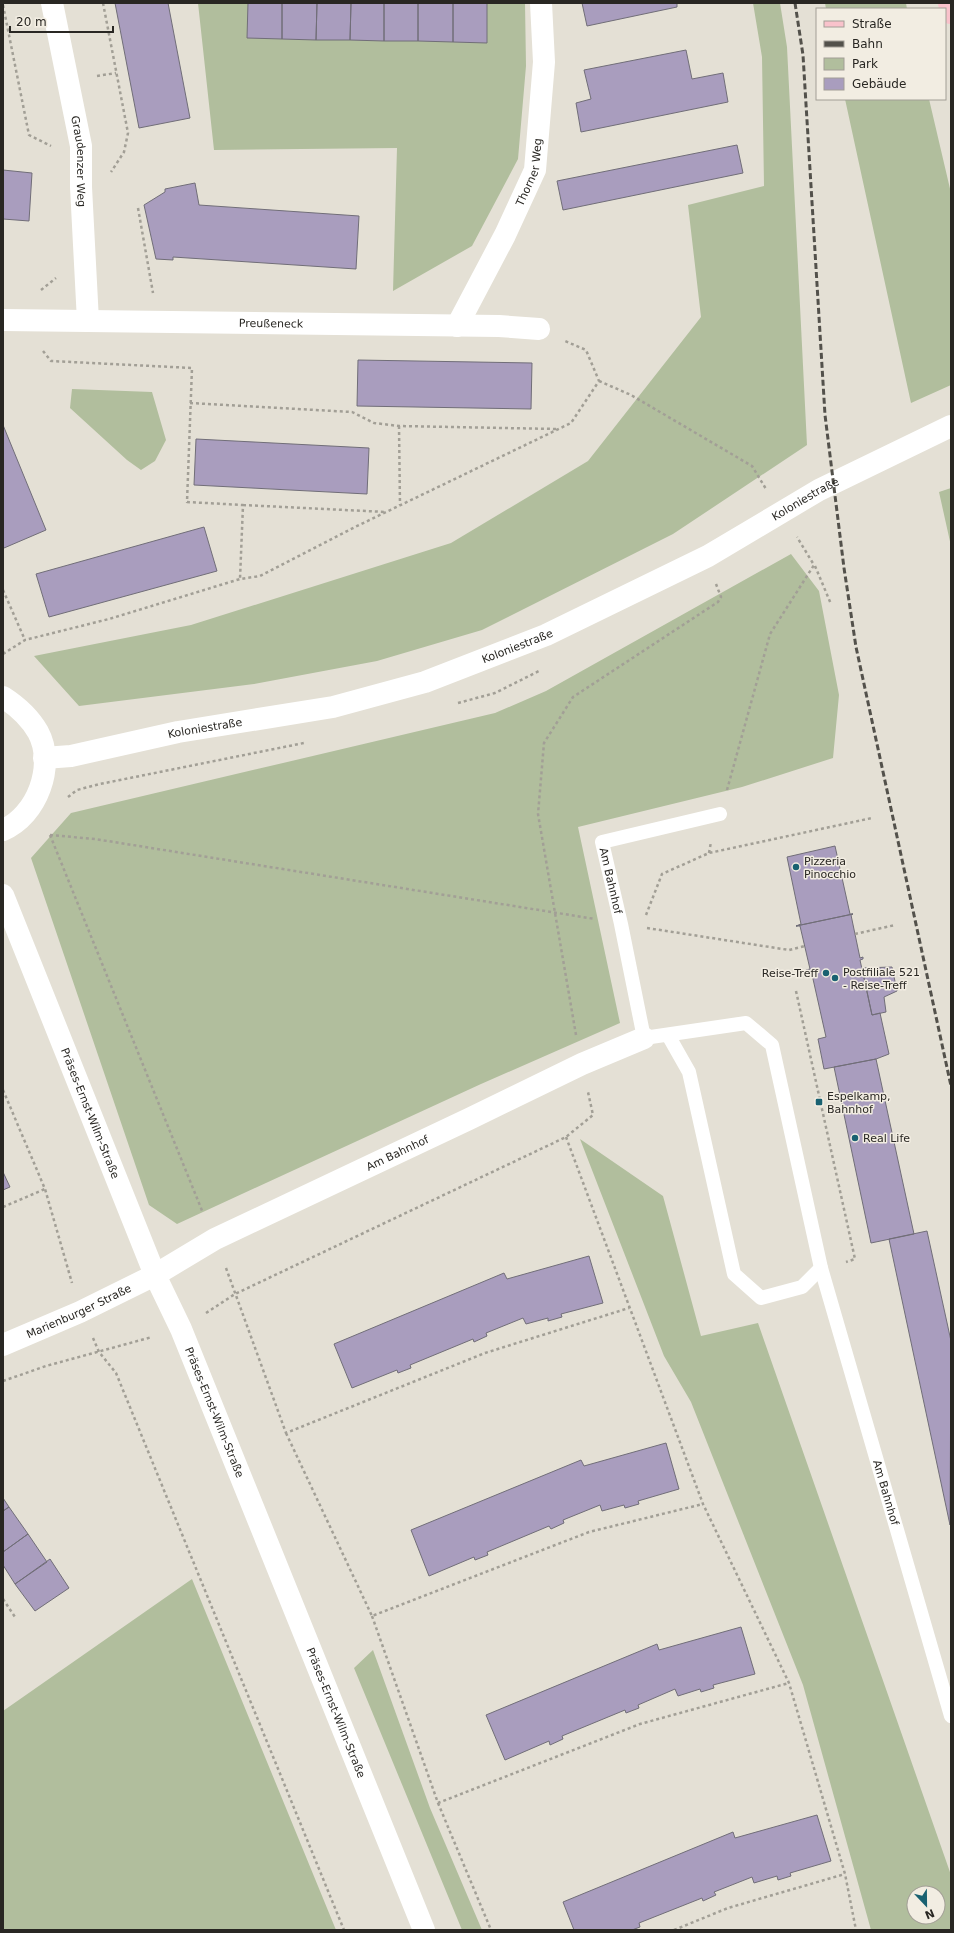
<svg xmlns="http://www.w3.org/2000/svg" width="954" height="1933" viewBox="0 0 954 1933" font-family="'DejaVu Sans',sans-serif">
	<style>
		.green { fill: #b1be9d; fill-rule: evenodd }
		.building { fill: #a99dbe; stroke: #716e78 }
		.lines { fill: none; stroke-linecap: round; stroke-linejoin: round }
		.path { stroke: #a29f96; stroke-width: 2.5; stroke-dasharray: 3 3; stroke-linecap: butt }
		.lane { stroke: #fff; stroke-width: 14 }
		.street { stroke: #fff; stroke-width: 22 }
		.primary { stroke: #f9c2cb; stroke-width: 22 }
		.rail { stroke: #53514b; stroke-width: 3; stroke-dasharray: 6 3; stroke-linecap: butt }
		.poi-dot { fill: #196171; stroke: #f2ede2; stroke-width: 1.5 }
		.labels { text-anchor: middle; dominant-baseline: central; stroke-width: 3; stroke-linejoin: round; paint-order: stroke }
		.street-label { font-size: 11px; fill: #292723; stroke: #f2ede2 }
		.poi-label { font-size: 11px; fill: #292723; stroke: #f2ede2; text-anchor: start }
	</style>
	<rect width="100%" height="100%" fill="#e4e0d5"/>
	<path class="green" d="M198 3H525L526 66 518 159 472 246 393 291 397 148 214 150Z
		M753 3H780L787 47 807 445 673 534 482 630 377 661 254 684 79 706 34 656 191 625 451 543 588 461 701 317 688 205 764 186 762 57Z
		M825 3H906L907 9H826Z
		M845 99H929L951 193V385L911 403Z
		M72 389 152 392 166 440 155 461 141 470 127 460 70 408Z
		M951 488V546L939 492Z
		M791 554 819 591 839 695 833 758 742 787 578 827 620 1023 481 1084 177 1224 149 1205 31 858 71 813 495 713 546 691Z
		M580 1139 663 1196 701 1336 758 1323 951 1875V1930H871L803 1685 691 1402 664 1356ZM914 1893H938V1917H914Z
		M192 1579 336 1930H3V1711Z
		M373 1650 430 1808 482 1930H462L354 1668Z"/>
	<path class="building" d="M115 3H168L190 118 139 128Z
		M248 3H282V39L247 38Z
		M282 3H317L316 40 282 39Z
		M317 3H351L350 40H316Z
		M351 3H384V41L350 40Z
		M384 3H418V41H384Z
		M418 3H453V42L418 41Z
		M453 3H487V43L453 42Z
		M582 3H677V7L587 26Z
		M686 50 692 79 723 73 728 102 581 132 576 103 591 99 584 70Z
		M737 145 743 173 563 210 557 181Z
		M3 170 32 173 29 221 3 219Z
		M195 183 199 205 359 216 356 269 173 257V260L156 259 144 205 165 192V189Z
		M358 360 532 363 531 409 357 406Z
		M3 425 46 530 4 548 3 546Z
		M196 439 369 448 367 494 194 485Z
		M204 527 217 571 49 617 36 574Z
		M835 846 850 914H853L796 926 801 924 787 857Z
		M853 914 851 915 860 958 863 957V959L860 960 872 1015 880 1013 889 1054 876 1059 824 1069 818 1039 826 1037 811 970 806 971V970L810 969 800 926H796Z
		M892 967 897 991 884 997 886 1012 872 1015 862 968Z
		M876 1059 914 1234 871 1243 834 1067Z
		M3 1172 10 1187 3 1190Z
		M927 1231 951 1341 950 1525 889 1239Z
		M589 1256 603 1303 561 1314 562 1317 548 1321V1318L526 1324 523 1318 486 1333 487 1336 474 1342 473 1339 410 1365 411 1368 398 1373 397 1370 352 1388 334 1344 504 1273 507 1279Z
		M666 1443 679 1489 638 1501 639 1504 625 1508 624 1505 602 1511 600 1505 563 1520 564 1523 551 1529 549 1526 487 1552 488 1555 475 1560 474 1557 429 1576 411 1530 581 1460 584 1466Z
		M3 1498 9 1507 3 1511Z
		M9 1507 28 1534 3 1552V1511Z
		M28 1534 47 1562 15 1584 3 1565V1552Z
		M50 1559 69 1588 35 1611 15 1584Z
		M741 1627 755 1674 713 1685 714 1688 701 1692 700 1689 678 1696 675 1689 638 1705 639 1708 626 1713 625 1710 562 1736 563 1739 550 1745 549 1741 505 1760 486 1715 657 1644 659 1650Z
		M817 1815 831 1861 790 1873 791 1876 778 1880 777 1876 754 1883 752 1877 714 1892 716 1895 703 1901 702 1898 639 1923 640 1927 632 1930H574L563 1902 733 1832 735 1838Z"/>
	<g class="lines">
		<path class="path" d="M103 3 128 133 124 152 111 172
			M3 5 29 135 51 146
			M97 76 116 73
			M138 208 153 293
			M41 290 56 278
			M43 351 51 361 192 368 187 502 243 505 240 579
			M599 381 631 395 752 466 766 489
			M190 403 352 412 374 423 399 426 557 429
			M399 426 400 505
			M243 505 386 512
			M815 566 831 604
			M3 590 25 640
			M3 654 25 640 109 619 240 579 260 576 355 527 571 423 599 381 586 350 565 341
			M458 703 495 693 539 671
			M727 790 770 634 814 565 797 537
			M68 797 77 790 100 784 304 743
			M50 835 203 1213
			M50 835 95 839 595 919
			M709 853 711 842
			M646 915 662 874 709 853 872 818
			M647 928 789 950 805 946
			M855 934 895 925
			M796 991 855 1259 846 1262
			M576 1035 538 814 544 743 573 697 718 602 721 597 716 584
			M3 1090 45 1189 72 1283
			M566 1137 703 1504 789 1683 845 1874 856 1930
			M3 1207 45 1189
			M226 1268 286 1433 485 1353 629 1308
			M206 1313 235 1294 566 1137 593 1115 588 1092
			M93 1338 99 1352 116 1373 344 1930
			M3 1381 46 1366 152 1337
			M286 1433 372 1616 589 1532 703 1504
			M3 1599 15 1617
			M372 1616 438 1803 640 1724 789 1683
			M438 1803 491 1930
			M674 1930 728 1908 845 1874"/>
		<g class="lane">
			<path id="s1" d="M720 814 602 842 621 924 644 1038 746 1023 772 1045 821 1268 951 1716"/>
			<path d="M668 1035 689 1072 734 1274 761 1298 802 1287 821 1268"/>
		</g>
		<g class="street">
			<path id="s2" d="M52 3 81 146V187L88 321"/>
			<path id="s3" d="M3 320 499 326 539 329"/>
			<path id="s4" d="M457 326 505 235 535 170 544 62 541 3"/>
			<path d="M3 697C17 706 30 718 38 732 56 765 37 816 3 830"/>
			<path id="s5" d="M44 758 71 756 178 732 333 707 425 682 546 635 708 556 819 490 951 426"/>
			<path id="s6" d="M3 895 155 1275 181 1329 424 1930"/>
			<path id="s7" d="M3 1345 80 1312 155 1275 215 1239 469 1119 582 1064 644 1038"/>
		</g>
		<path class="primary" d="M949 3 951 13"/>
		<path class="rail" d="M795 3 803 55 825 415 844 568 856 647 951 1086"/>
	</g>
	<g class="poi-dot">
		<circle cx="796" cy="867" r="4"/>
		<circle cx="826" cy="973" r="4"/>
		<circle cx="835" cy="978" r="4"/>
		<rect x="815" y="1098" width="8" height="8" rx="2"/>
		<circle cx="855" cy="1138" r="4"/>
	</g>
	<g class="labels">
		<g class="street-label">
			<text stroke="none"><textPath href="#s2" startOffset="161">Graudenzer Weg</textPath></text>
			<text stroke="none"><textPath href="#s4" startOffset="171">Thorner Weg</textPath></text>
			<text stroke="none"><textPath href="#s3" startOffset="268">Preußeneck</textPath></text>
			<text stroke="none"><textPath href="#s5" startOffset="812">Koloniestraße</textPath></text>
			<text stroke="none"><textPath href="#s5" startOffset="488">Koloniestraße</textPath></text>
			<text stroke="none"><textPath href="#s5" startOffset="164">Koloniestraße</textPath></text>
			<text stroke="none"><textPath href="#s1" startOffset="161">Am Bahnhof</textPath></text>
			<text stroke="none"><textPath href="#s6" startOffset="235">Präses-Ernst-Wilm-Straße</textPath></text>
			<text stroke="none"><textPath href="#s7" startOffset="439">Am Bahnhof</textPath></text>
			<text stroke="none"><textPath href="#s7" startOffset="83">Marienburger Straße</textPath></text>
			<text stroke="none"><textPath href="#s6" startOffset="559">Präses-Ernst-Wilm-Straße</textPath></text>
			<text stroke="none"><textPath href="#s1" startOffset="921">Am Bahnhof</textPath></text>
			<text stroke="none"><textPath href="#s6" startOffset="883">Präses-Ernst-Wilm-Straße</textPath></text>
		</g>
		<g class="poi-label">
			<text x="804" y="861">Pizzeria<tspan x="804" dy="13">Pinocchio</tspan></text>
			<text x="843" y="972">Postfiliale 521<tspan x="843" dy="13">- Reise-Treff</tspan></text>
			<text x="818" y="973" text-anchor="end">Reise-Treff</text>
			<text x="827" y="1096">Espelkamp,<tspan x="827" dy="13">Bahnhof</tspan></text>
			<text x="863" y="1138">Real Life</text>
		</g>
	</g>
	<rect width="954" height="1933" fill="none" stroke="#292723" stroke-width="8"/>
	<rect x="816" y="8" width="130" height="92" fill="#f2ede2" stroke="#a29e96"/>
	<rect x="824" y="21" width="20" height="6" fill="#f9c2cb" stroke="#a29e96"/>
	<text x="852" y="28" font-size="12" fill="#292723">Straße</text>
	<rect x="824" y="41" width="20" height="6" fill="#53514b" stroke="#a29e96"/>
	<text x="852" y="48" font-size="12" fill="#292723">Bahn</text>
	<rect x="824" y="58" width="20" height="12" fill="#b1be9d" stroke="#a29e96"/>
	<text x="852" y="68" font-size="12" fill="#292723">Park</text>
	<rect x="824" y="78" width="20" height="12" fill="#a99dbe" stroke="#a29e96"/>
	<text x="852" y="88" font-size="12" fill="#292723">Gebäude</text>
	<g transform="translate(926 1905) rotate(158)"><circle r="19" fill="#f2ede2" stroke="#a29e96"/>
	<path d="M0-3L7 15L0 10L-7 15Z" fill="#196171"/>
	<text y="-6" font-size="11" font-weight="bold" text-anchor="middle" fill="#292723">N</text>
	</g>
	<path d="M10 26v6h103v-6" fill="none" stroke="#292723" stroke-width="2"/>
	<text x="16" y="26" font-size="12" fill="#292723" stroke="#f2ede2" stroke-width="3" paint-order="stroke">20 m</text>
</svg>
